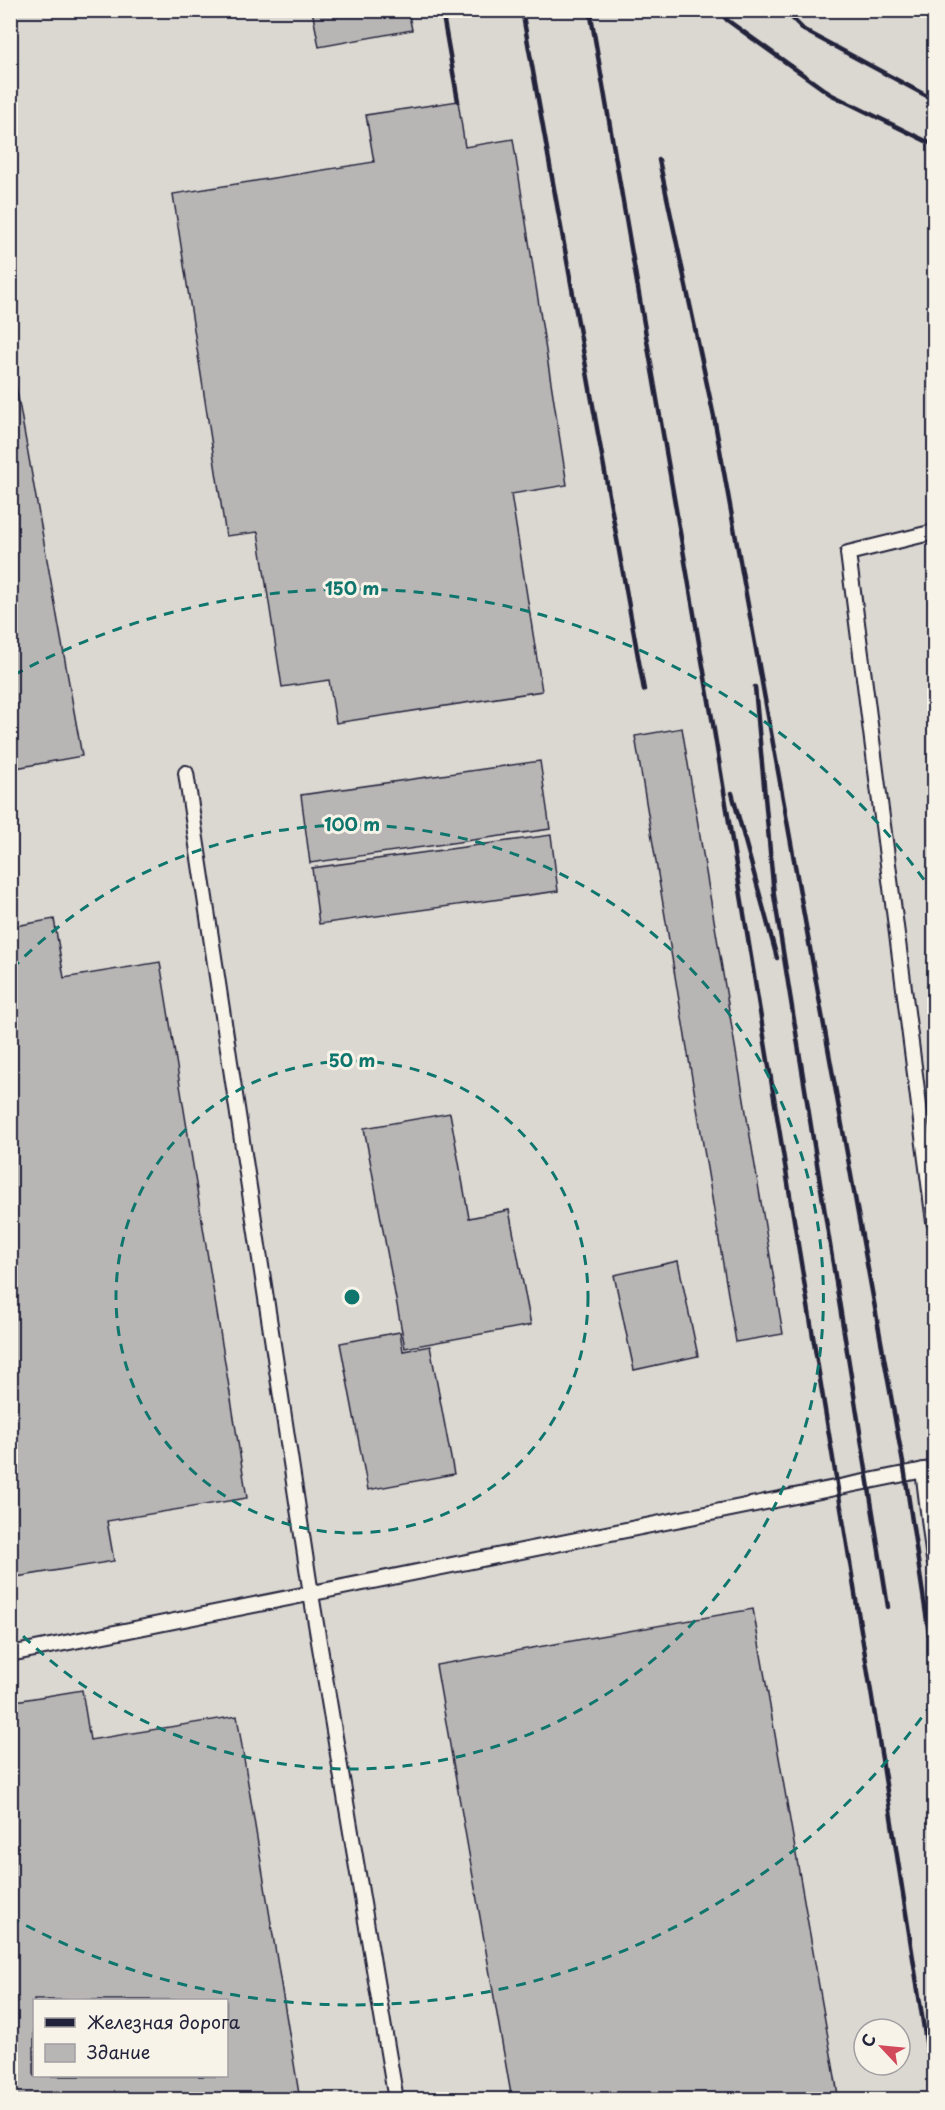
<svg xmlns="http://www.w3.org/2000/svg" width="945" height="2110" viewBox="0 0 945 2110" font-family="'Playpen Sans',sans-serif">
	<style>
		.built { fill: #dbd8d2; fill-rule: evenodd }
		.building { fill: #b8b6b5; stroke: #22223b; stroke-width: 1.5; fill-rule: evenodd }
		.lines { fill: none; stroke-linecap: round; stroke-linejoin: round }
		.service-casing { stroke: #22223b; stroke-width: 18 }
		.service { stroke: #f7f3e8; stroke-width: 14 }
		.rail { stroke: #22223b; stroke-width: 4.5 }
		.ring { fill: none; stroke: #0f766e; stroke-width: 3; stroke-dasharray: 10 8 }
		.centre { fill: #0f766e; stroke: #f7f3e8; stroke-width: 3 }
		.ring-label { font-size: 18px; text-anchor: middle; font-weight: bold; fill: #0f766e; stroke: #f7f3e8; stroke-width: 6; stroke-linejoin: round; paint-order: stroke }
	</style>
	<rect width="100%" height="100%" fill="#eae6de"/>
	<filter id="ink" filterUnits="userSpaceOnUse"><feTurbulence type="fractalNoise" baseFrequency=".0167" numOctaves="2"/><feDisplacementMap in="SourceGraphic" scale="12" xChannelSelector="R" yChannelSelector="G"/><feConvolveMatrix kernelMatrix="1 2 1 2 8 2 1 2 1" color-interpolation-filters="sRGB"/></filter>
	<g filter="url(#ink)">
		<path class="built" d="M11 11H934V2099L11 2100ZM34 2000H226V2076H34ZM864 2029H900V2065H864Z"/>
		<path class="building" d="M312 10H408L412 30 319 47Z
			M458 101 465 147 513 139 567 485 511 494 542 691 336 723 329 680 282 687 258 532 226 536 173 194 374 162 366 115Z
			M10 352 82 756 10 769Z
			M682 728 783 1334 736 1342 635 736Z
			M540 761 550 829 310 863 301 795Z
			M551 835 558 891 319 924 312 868Z
			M54 919 64 978 160 962 247 1498 107 1521 114 1561 10 1578V927Z
			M450 1113 469 1218 509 1210 531 1325 405 1348 364 1128Z
			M678 1261 698 1356 634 1370 614 1275Z
			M400 1332 403 1351 430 1346 454 1474 368 1490 340 1343Z
			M753 1609 839 2100H512L436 1665Z
			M82 1690 90 1740 237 1716 300 2100H10V1702ZM34 2000H226V2076H34Z"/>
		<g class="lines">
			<defs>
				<path id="service" d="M934 532 848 553 934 1222
					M186 773 311 1594 396 2100
					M923 1470 934 1560
					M10 1654 934 1468"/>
			</defs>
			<use href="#service" class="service-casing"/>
			<use href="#service" class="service"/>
			<path class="rail" d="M442 10 458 101
				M522 10 644 690
				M590 10 713 724 882 1759 934 2093
				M719 10 727 20 830 94 934 145
				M784 10 804 30 927 96 934 98
				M131 14 132 10
				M659 160 714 417 905 1474 934 1668
				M755 687 774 895 888 1607
				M732 793 777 958"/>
		</g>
	</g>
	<g class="ring">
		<circle cx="352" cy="1297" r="236"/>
		<path d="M12 969A472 472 0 1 1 12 1625"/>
		<path d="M932 1703A708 708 0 0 1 14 1919M14 675A708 708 0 0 1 932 891"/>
	</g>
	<circle cx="352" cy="1297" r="9" class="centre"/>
	<g class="ring-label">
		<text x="352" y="595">150 m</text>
		<text x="352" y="831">100 m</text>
		<text x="352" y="1067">50 m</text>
	</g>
	<rect width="945" height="2110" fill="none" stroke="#f7f3e8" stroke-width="36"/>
	<rect x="18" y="18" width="909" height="2074" fill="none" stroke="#22223b" stroke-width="2" filter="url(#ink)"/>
	<rect x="33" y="1999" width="195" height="78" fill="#f7f3e8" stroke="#a29fa3" stroke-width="1.5"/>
	<rect x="45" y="2018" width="30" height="9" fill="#22223b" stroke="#a29fa3" stroke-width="1.5"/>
	<text x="87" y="2029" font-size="18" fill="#22223b">Железная дорога</text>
	<rect x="45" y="2044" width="30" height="18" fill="#b8b6b5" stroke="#a29fa3" stroke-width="1.5"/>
	<text x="87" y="2059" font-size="18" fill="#22223b">Здание</text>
	<g transform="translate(882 2047) rotate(296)"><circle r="28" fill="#f7f3e8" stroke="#a29fa3" stroke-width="1.5"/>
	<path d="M0-4.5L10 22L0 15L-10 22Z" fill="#d1495b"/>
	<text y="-9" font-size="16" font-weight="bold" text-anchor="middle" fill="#22223b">С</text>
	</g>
</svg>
